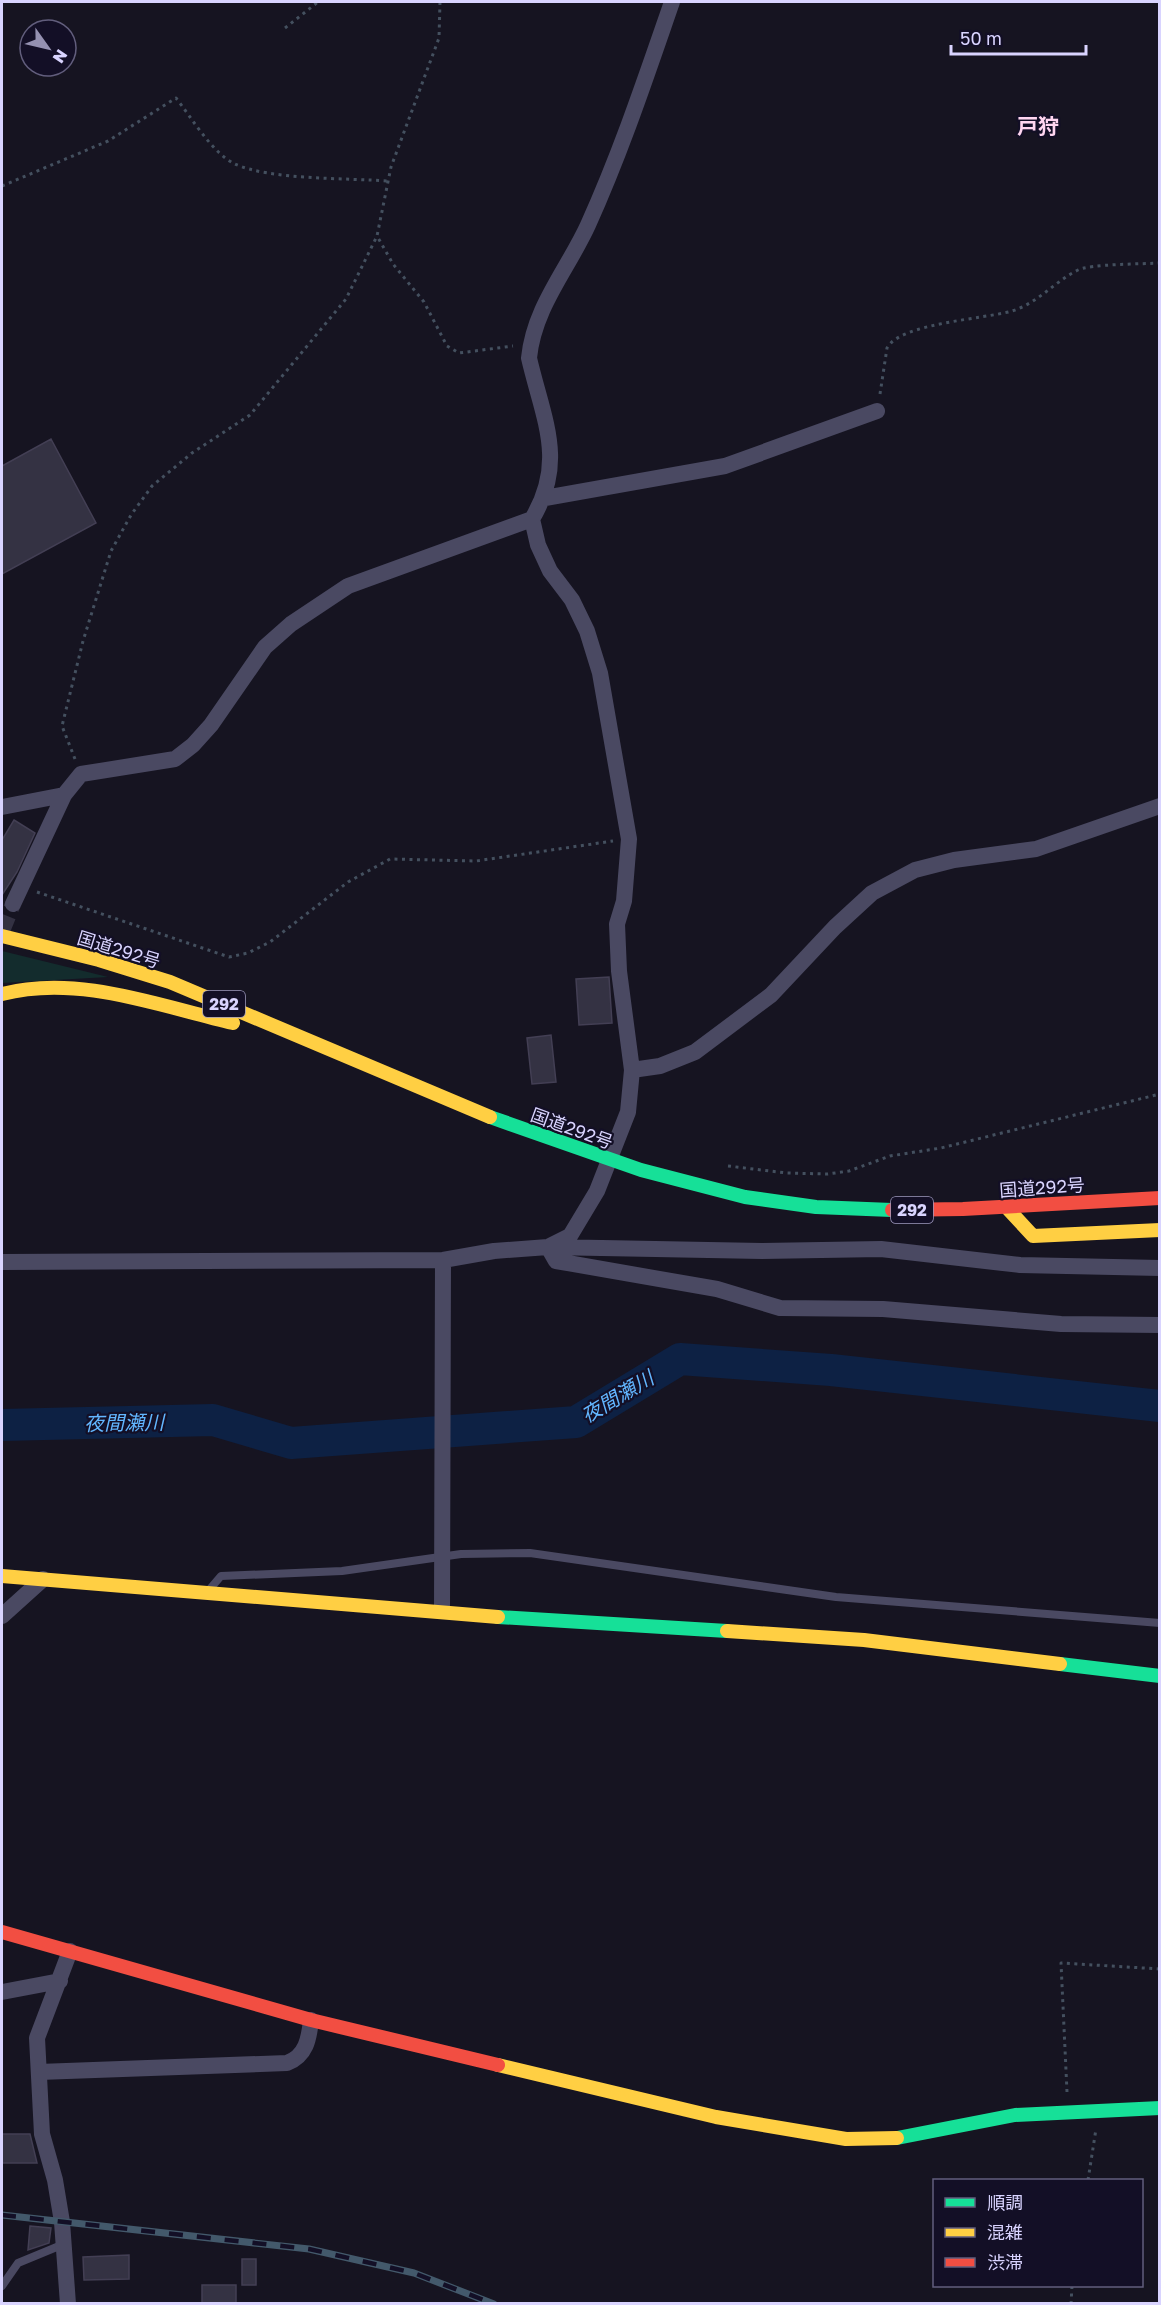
<svg xmlns="http://www.w3.org/2000/svg" width="1161" height="2305" viewBox="0 0 1161 2305" font-family="'Golos Text','Noto Sans JP',sans-serif">
	<style>
		.green { fill: #132c2d }
		.lines { fill: none; stroke-linecap: round; stroke-linejoin: round }
		.river { stroke: #0d2144; stroke-width: 32 }
		.building { fill: #343243; stroke: #433f54; stroke-width: 1.5 }
		.street-tunnel { stroke: #333142; stroke-width: 16; stroke-dasharray: 16 8; stroke-linecap: butt }
		.path { stroke: #44505f; stroke-width: 3; stroke-dasharray: 3 4.5; stroke-linecap: butt }
		.lane { stroke: #4a4962; stroke-width: 8 }
		.street { stroke: #4a4962; stroke-width: 16 }
		.fast { stroke: #16e098; stroke-width: 14 }
		.slow { stroke: #ffcf43; stroke-width: 14 }
		.jam { stroke: #f24e42; stroke-width: 14 }
		.rail-casing { stroke: #43596b; stroke-width: 7 }
		.rail { stroke: #130f26; stroke-width: 4.5; stroke-dasharray: 14; stroke-linecap: butt }
		.labels { text-anchor: middle; dominant-baseline: central; stroke-width: 4.5; stroke-linejoin: round; paint-order: stroke }
		.shield { fill: #130f26; stroke: #9e99be; stroke-width: 1.5 }
		.shield-label { font-size: 16px; font-weight: bold; fill: #d9d4ff }
		.street-label { font-size: 18px; fill: #d9d4ff; stroke: #130f26 }
		.water-label { font-size: 20px; font-style: italic; fill: #62b6ff; stroke: #130f26 }
		.quarter-label { font-size: 21px; font-weight: bold; fill: #ffd6f0; stroke: #130f26 }
	</style>
	<rect width="100%" height="100%" fill="#161421"/>
	<path class="green" d="M2 951 108 977 2 983Z"/>
	<g class="lines">
		<path class="river" d="M2 1425 213 1420 291 1443 576 1422 680 1359 831 1370 1160 1406"/>
	</g>
	<path class="building" d="M51 439 96 523 2 574V466Z
		M14 820 35 833 17 872 2 895V840Z
		M609 977 612 1023 579 1025 576 979Z
		M551 1035 556 1082 532 1084 527 1038Z
		M2 2134H30L37 2163H2Z
		M30 2226 51 2228 49 2243 28 2250Z
		M129 2255V2279L84 2280 83 2257Z
		M242 2259H256V2285H242Z
		M202 2285H236V2304H202Z"/>
	<g class="lines">
		<path class="street-tunnel" d="M2 931 13 904"/>
		<path class="path" d="M440 2 439 38 391 167 377 236 393 264 424 302 447 346 459 353 513 346
			M285 28 318 2
			M2 186 108 141 176 98C191 117 213 154 235 164 269 180 348 178 388 181
			M880 394 887 348C900 323 985 319 1012 311 1038 303 1054 282 1078 270 1089 264 1143 264 1160 263
			M75 759 62 726 83 641 111 551 131 515 152 486 192 453 250 415 346 299 377 236
			M37 892 229 957 248 953 270 942 348 882 390 859 476 861 613 841
			M728 1166 787 1173 828 1174 849 1171 890 1156 941 1148 1160 1094
			M1067 2092 1061 1963 1160 1969
			M1088 2180 1096 2129
			M1071 2304 1072 2286"/>
		<path class="lane" d="M209 1590 221 1576 342 1571 461 1554 530 1553 836 1597 1160 1623
			M2 2286 18 2263 64 2244"/>
		<path class="street" d="M545 498 725 466 877 411
			M532 519 538 545 550 571 572 600 587 631 600 673 629 839 624 901 617 924 619 971 632 1070 628 1112 597 1191 570 1236 550 1246
			M2 807 64 795 81 774 175 759 193 745 211 725 265 647 291 624 348 586 532 519C567 461 543 419 529 358 534 307 568 269 588 225 621 152 646 77 672 2
			M13 904 64 795
			M632 1070 660 1066 695 1052 771 995 835 927 872 893 915 870 954 860 1036 849 1160 806
			M548 1247 556 1261 717 1289 780 1308 883 1309 1061 1324 1160 1325
			M2 1262 443 1260 494 1251 548 1247 762 1251 881 1249 1020 1265 1160 1268
			M442 1611 443 1260
			M2 1616 43 1579
			M2 1992 60 1981
			M39 2072 287 2063C306 2056 309 2039 311 2020
			M68 2304 62 2222 55 2180 42 2134 37 2038 70 1951"/>
		<path class="fast" d="M490 1117 641 1170 745 1197 816 1207 892 1210
			M498 1617 727 1631
			M1060 1664 1160 1676
			M897 2138 1015 2115 1160 2108"/>
		<path class="slow" d="M2 936 99 960 170 982 490 1117
			M2 994C78 974 159 1006 233 1023
			M1008 1209 1033 1236 1160 1230
			M2 1576 498 1617
			M727 1631 864 1640 1060 1664
			M498 2065 716 2117 846 2139 897 2138"/>
		<path class="jam" d="M892 1210 963 1209 1160 1198
			M2 1932 311 2020 498 2065"/>
		<defs>
			<path id="rail" d="M2 2215 309 2249 414 2273 494 2304"/>
		</defs>
		<use href="#rail" class="rail-casing"/>
		<use href="#rail" class="rail"/>
	</g>
	<g class="labels">
		<g class="shield">
			<rect x="203" y="991" width="42" height="26" rx="4.5"/>
			<rect x="891" y="1197" width="42" height="26" rx="4.5"/>
		</g>
		<g class="shield-label">
			<text x="224" y="1004">292</text>
			<text x="912" y="1210">292</text>
		</g>
		<g class="street-label">
			<text transform="translate(119 949) rotate(17)">国道292号</text>
			<text transform="translate(572 1128) rotate(20)">国道292号</text>
			<text transform="translate(1042 1187) rotate(-4)">国道292号</text>
		</g>
		<g class="water-label">
			<text transform="translate(617 1396) rotate(-31)">夜間瀬川</text>
			<text transform="translate(124 1422) rotate(-1)">夜間瀬川</text>
		</g>
		<g class="quarter-label">
			<text x="1038" y="126">戸狩</text>
		</g>
	</g>
	<rect width="1161" height="2305" fill="none" stroke="#d9d4ff" stroke-width="6"/>
	<rect x="933" y="2179" width="210" height="108" fill="#130f26" stroke="#625e7d" stroke-width="1.5"/>
	<rect x="945" y="2198" width="30" height="9" fill="#16e098" stroke="#625e7d" stroke-width="1.5"/>
	<text x="987" y="2209" font-size="18" fill="#d9d4ff">順調</text>
	<rect x="945" y="2228" width="30" height="9" fill="#ffcf43" stroke="#625e7d" stroke-width="1.5"/>
	<text x="987" y="2239" font-size="18" fill="#d9d4ff">混雑</text>
	<rect x="945" y="2258" width="30" height="9" fill="#f24e42" stroke="#625e7d" stroke-width="1.5"/>
	<text x="987" y="2269" font-size="18" fill="#d9d4ff">渋滞</text>
	<g transform="translate(48 48) rotate(124)"><circle r="28" fill="#130f26" stroke="#625e7d" stroke-width="1.5"/>
	<path d="M0-4.5L10 22L0 15L-10 22Z" fill="#9591b1"/>
	<text y="-9" font-size="16" font-weight="bold" text-anchor="middle" fill="#d9d4ff">N</text>
	</g>
	<path d="M951 45v9h135v-9" fill="none" stroke="#d9d4ff" stroke-width="3"/>
	<text x="960" y="45" font-size="18" fill="#d9d4ff" stroke="#130f26" stroke-width="4.5" paint-order="stroke">50 m</text>
</svg>
